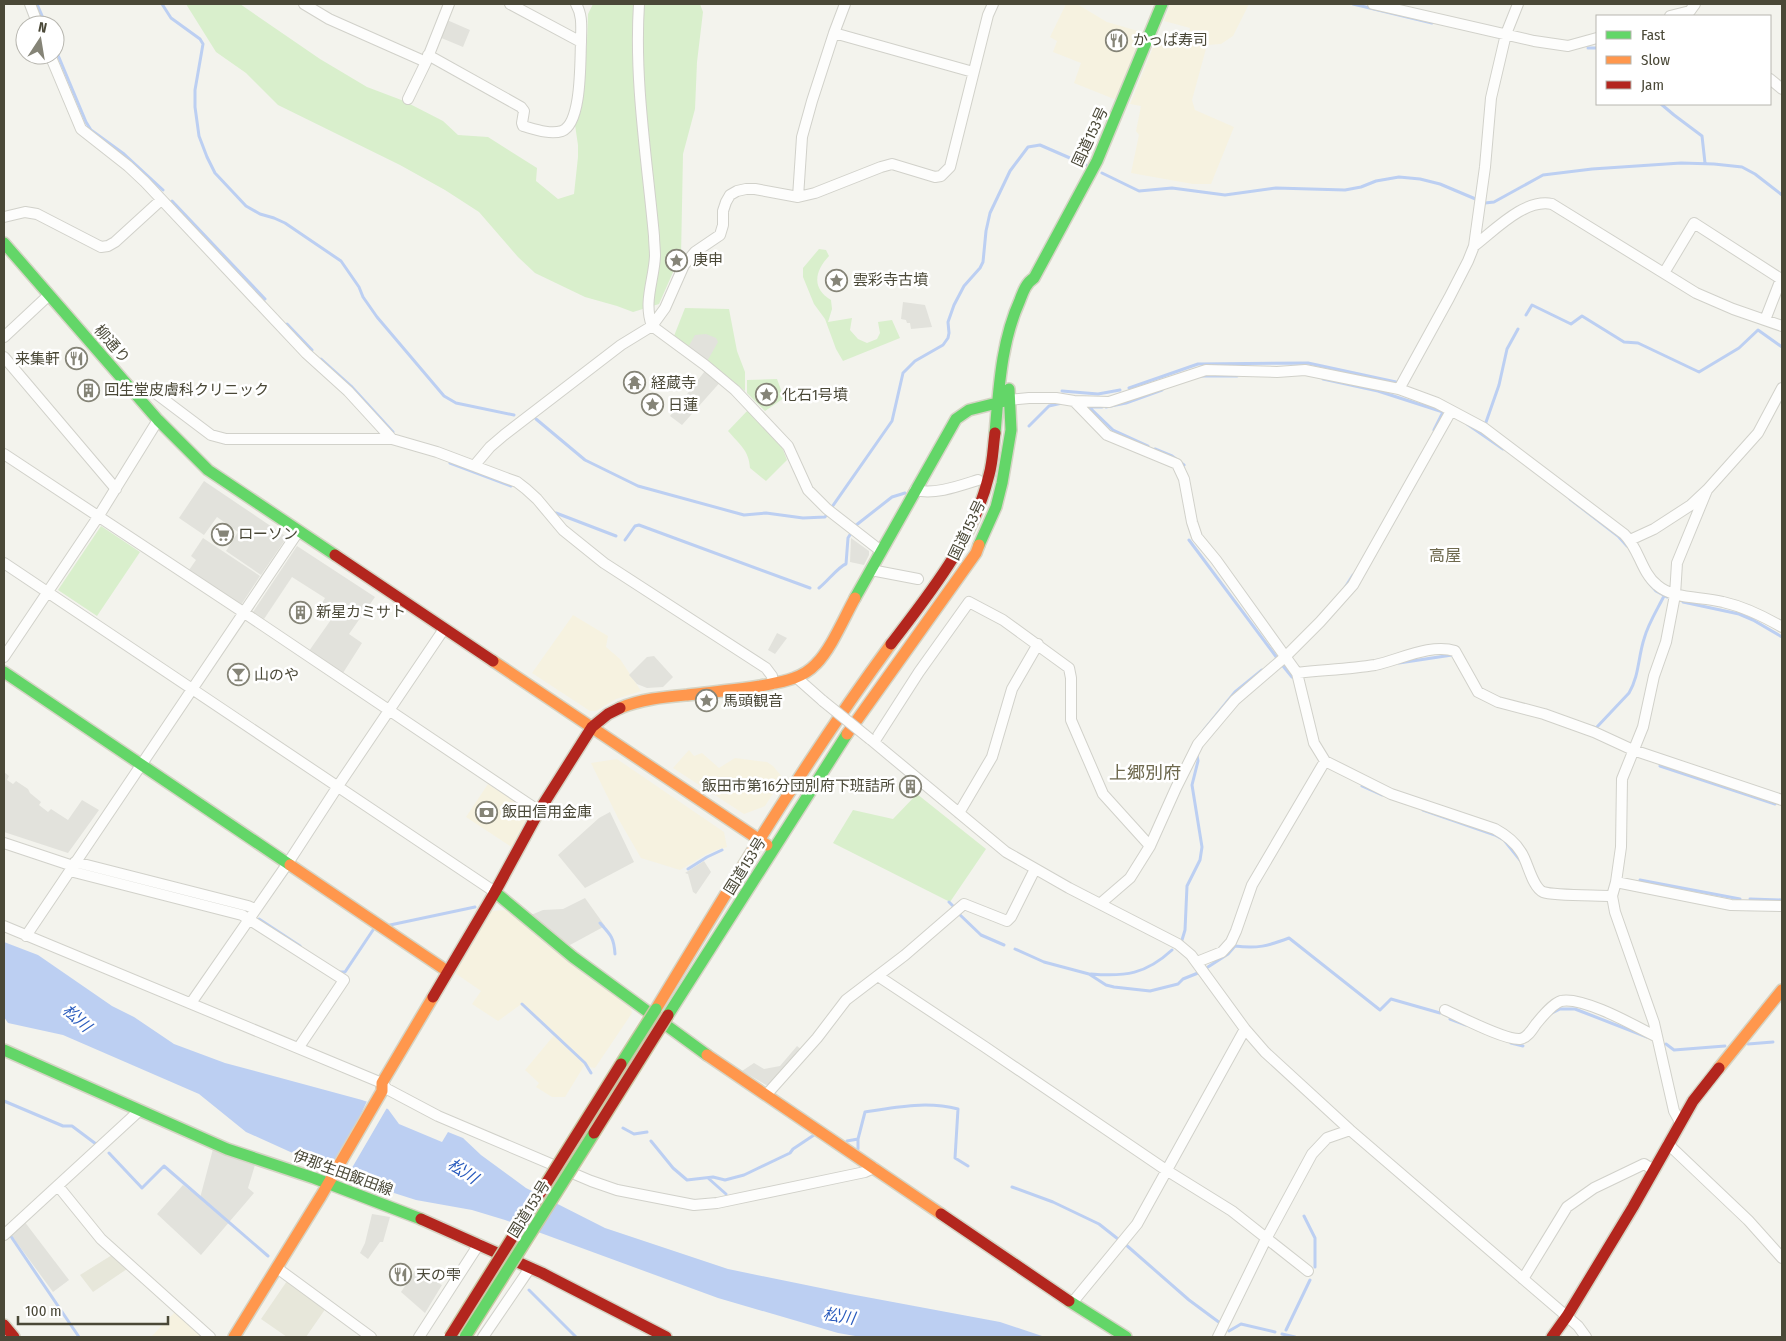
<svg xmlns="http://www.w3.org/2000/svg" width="1786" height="1341" viewBox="0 0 1786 1341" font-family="'Fira Sans Condensed','Noto Sans JP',sans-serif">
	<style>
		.residential { fill: #e7e7da }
		.commercial { fill: #f6f2e0 }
		.green { fill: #d9efcc }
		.parking { fill: #e2e2dc }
		.water { fill: #bccff2 }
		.pier { fill: #f3f3ed }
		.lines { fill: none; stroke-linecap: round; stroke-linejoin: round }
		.stream { stroke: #bccff2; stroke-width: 3 }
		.street-casing { stroke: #d1d1ca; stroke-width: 12 }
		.fast-casing { stroke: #d5d4c5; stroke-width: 14 }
		.slow-casing { stroke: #d5d4c5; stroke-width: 14 }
		.jam-casing { stroke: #d5d4c5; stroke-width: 14 }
		.street { stroke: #fdfdfc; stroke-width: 10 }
		.fast { stroke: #63d668; stroke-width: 11 }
		.slow { stroke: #ff974d; stroke-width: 11 }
		.jam { stroke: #b3261e; stroke-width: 11 }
		.street-bridge-casing { stroke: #d1d1ca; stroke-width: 12; stroke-linecap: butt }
		.fast-bridge-casing { stroke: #ccc8a7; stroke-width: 14; stroke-linecap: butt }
		.jam-bridge-casing { stroke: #ccc8a7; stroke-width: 14; stroke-linecap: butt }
		.street-bridge { stroke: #fdfdfc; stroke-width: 10 }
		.fast-bridge { stroke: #63d668; stroke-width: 11 }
		.jam-bridge { stroke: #b3261e; stroke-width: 11 }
		.labels { text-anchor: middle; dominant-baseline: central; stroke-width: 5; stroke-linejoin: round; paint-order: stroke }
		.poi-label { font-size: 15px; fill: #4a4837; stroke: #fff; text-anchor: start }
		.street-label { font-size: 15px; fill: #4a4837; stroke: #fff }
		.neighbourhood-label { font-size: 16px; fill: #6e694e; stroke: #fff }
		.water-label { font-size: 16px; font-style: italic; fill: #295bbd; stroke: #fff }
		.quarter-label { font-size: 18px; fill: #6e694e; stroke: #fff }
	</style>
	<rect width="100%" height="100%" fill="#f3f3ed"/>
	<path class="residential" d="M112 1255 127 1269 93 1292 80 1275Z
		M287 1281 326 1308 306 1337H287L261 1319Z"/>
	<path class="commercial" d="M1066 4H1077L1107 22 1145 33 1119 101 1074 83 1081 63 1053 52 1057 41 1050 37Z
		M1170 4H1249L1233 36 1221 44 1207 45 1192 100 1195 110 1234 127 1211 184H1193L1131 173 1139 135 1136 131 1141 106 1130 104 1158 35 1186 41 1190 28 1164 21Z
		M573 615 608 636 606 647 620 659 641 691 616 699 596 711H590L532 673Z
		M689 750 694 756 702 753 719 768 735 758 767 762 773 766 783 778 765 806 744 814 673 768Z
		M617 759 724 832 727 847 716 850 705 855 680 870 641 858 619 820 591 763Z
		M488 784 530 811 513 848 466 817Z
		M506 910 630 1006 632 1013 595 1068 584 1066 565 1097H552L536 1087 539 1083 525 1070 555 1034 520 1005 498 1021 472 1004 481 991 455 973 491 911Z
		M177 1310 207 1337H151Z"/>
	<path class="green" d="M186 4H240L320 59 367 87 404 101 443 121 458 135 488 137 537 168 536 181 558 199 574 194 578 157V145L575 125 587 42 588 14 593 4H700L703 12 697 62 695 109 683 154 681 257 674 270 659 304 633 312 617 306 585 297 535 273 518 257 479 212 445 190 400 165 278 105 246 73 216 52Z
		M819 249 826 250 829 256C815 271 811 288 831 300L832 309 828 322 852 318 850 330 858 339 867 343 877 339 880 333 878 322 892 320 900 338 843 361 836 349 825 319 814 304 803 277V268Z
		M685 308 729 309 737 351 745 372V391L674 336Z
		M777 379 784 398 765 411 747 393V380Z
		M748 410 782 447 787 460 766 481 750 468C749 450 739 444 728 431Z
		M101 526 140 552 97 616 58 590Z
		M917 794 986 849 950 902 833 843 853 810 893 819Z"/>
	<path class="parking" d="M447 20 470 30 463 47 439 37Z
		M903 302 925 305 932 327 911 329 910 323H907L906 320 901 319Z
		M706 334 716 338 718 342 705 365 686 351 695 335Z
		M708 367 723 379 682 425 670 416Z
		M204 481 287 537 261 575 226 551 238 532 217 517 204 535 179 518Z
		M203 538 260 576 241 605 189 570 196 560 191 556Z
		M851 538 869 551V555L864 565 850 562Z
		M297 546 375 597 349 634 362 643 343 673 309 651 335 614 321 605 325 598 292 577 264 619 253 612Z
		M777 633 787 638 775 654 768 650Z
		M654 656 673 677 663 687 647 688 637 684 629 675 647 657Z
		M4 772 9 776 7 780 13 784 16 781 28 789 30 793 41 802 39 805 48 812 51 809 68 820 82 800 99 810 68 853 4 832Z
		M610 812 634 862 585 888 558 855 599 818Z
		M704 861 711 872 696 894 693 892 688 874 685 873Z
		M585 898 605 926 570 945 531 915 543 910 563 909Z
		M797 1046 802 1050 773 1084 766 1085 742 1071 754 1063 764 1069 780 1066Z
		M213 1149 255 1165 248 1188 254 1193 201 1255 157 1214 183 1185 200 1198Z
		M372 1214 390 1217 383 1242H380L368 1259 360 1253 365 1243Z
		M24 1221 69 1280 53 1292 9 1232Z
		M415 1271 442 1285 425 1313 401 1292Z"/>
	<path class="water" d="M4 942 38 955 112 1006 134 1017 174 1044 225 1063 362 1100 388 1109 399 1124 442 1142 448 1132 463 1138 481 1155 526 1188 605 1228 728 1269 850 1294 1000 1322 1045 1337H861L838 1333 718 1298 505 1220 472 1210 416 1200 350 1179 246 1132 199 1094 63 1035 8 1023 4 1017Z"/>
	<path class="pier" d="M368 1099 388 1106 349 1173 351 1178 349 1182 333 1174Z"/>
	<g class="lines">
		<path class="stream" d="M37 4 46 25
			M162 4 171 18 200 39 203 44 195 90V107L199 136 207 157 215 173 246 206 260 214 274 218 285 223 341 261 359 287 363 297 377 317 444 396 456 403 514 415
			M1353 4 1432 23
			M55 48 86 122 91 130 124 154 163 190
			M1588 48H1597
			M1661 104 1674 115 1702 136 1705 163
			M1102 173 1139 191 1172 188 1225 195 1276 188 1345 190 1361 187 1376 181 1399 177 1420 179 1440 184 1485 203 1494 202 1543 175 1592 169 1681 163 1714 164 1742 167 1755 174 1782 195
			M172 201 265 299
			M1526 315 1532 305 1571 324 1582 316 1624 342 1638 343 1699 372 1739 348 1758 330 1782 347
			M287 324 312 350
			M321 359 351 386 393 432
			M1201 376H1237
			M1323 379 1378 391 1443 412 1434 430
			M1129 388 1198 364 1308 363 1396 382
			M1062 391 1098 394 1120 390
			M1089 407 1113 430 1148 446
			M1091 407H1102
			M1106 407 1126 403 1162 390
			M536 419 585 460 638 486 744 515 766 513 803 518 825 517 892 421 903 373 915 361 943 345 948 338 949 333 948 322 954 305 964 286 980 268 983 262 986 231 990 213 1010 171 1028 147 1040 145 1086 165
			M1467 424 1503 449
			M1485 425 1499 385 1507 349 1518 329
			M1029 426 1049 406 1062 403
			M1155 449 1172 456 1184 465
			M450 463 511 486
			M1570 499 1618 536 1627 546
			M556 513 616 536
			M855 526 892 497 905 493
			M625 540 635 526 639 525 810 588
			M1189 540 1277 658
			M1649 583 1656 591 1667 597
			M819 588C827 582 839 566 846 564L848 538 851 533
			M1344 589 1353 575
			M1683 602 1739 614 1753 620 1782 637
			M1399 663 1452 655
			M1283 666 1292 677
			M1593 727 1596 728 1629 693C1639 676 1638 658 1644 639 1648 624 1657 610 1664 596
			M1204 730 1235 692 1262 670
			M1660 766 1775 804
			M1362 786 1382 795
			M1423 810 1495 835 1504 840 1520 860
			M688 869 707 857 722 850
			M1640 880 1740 899
			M1750 899 1782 900
			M949 902 953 906
			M958 913 981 935 1004 945
			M259 919 300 946
			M600 923C611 935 614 938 615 954
			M390 925 475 907
			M1182 940 1185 930 1187 886 1200 860 1202 847 1192 785 1198 761 1197 755
			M1015 949 1044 962 1089 974 1106 985 1114 987 1150 991 1178 984 1183 979 1198 973
			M1208 967 1228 954 1235 946C1257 949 1268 946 1289 938L1380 1010 1391 999 1440 1013
			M339 972H345L373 930
			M1091 974C1125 977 1146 974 1172 950
			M522 1004 585 1063 591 1073
			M1550 1014 1560 1009H1575L1647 1037
			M1450 1019 1466 1025
			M1511 1043 1523 1046
			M1666 1044 1674 1050 1725 1046
			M1748 1044 1773 1042
			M4 1101 63 1126H72L96 1144
			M623 1128 634 1134 647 1132
			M651 1141 673 1168 687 1180 713 1177 725 1180 744 1175 790 1153 793 1149 814 1135
			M847 1141 858 1139
			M858 1149V1139L865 1112C896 1107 927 1101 958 1109L955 1158 968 1166
			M109 1153 142 1188 164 1166 268 1256
			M708 1178 726 1194
			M1012 1187 1053 1202 1099 1224 1118 1239
			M1304 1216 1315 1238V1267
			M10 1235 79 1337
			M1125 1244 1189 1300 1220 1323
			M529 1290 576 1337
			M1286 1330 1310 1280
			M1229 1331 1241 1324 1275 1332
			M1282 1334 1295 1337"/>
		<defs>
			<path id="street" d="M30 4 38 25
				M304 4 329 19 426 62
				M576 4C583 16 581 28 581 42
				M639 4C634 81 647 159 654 236 654 242 655 249 655 256 654 280 643 302 652 326L705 365 735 390 788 446 808 490 827 509 881 551
				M845 4 834 33 973 72
				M1373 4 1534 41 1568 46 1597 38
				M1670 16 1690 11 1695 4
				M50 55 81 129 128 166 145 182 306 353 348 391 392 439
				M428 55 521 107 524 111 522 123 523 126C534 129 550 135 562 131 582 123 580 62 581 42L510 4
				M1770 79 1782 89
				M408 99 426 62 449 4
				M798 197 802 137 812 101 834 33
				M4 217 25 212 37 214 101 247 108 246 115 242 161 200
				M1474 246C1495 230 1525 198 1552 204L1696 293 1733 309 1782 326
				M1664 273 1694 223 1781 279 1765 320
				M4 337 49 295
				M4 357 116 489
				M1399 389 1449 298 1468 261 1474 246 1485 167 1491 98 1506 34 1518 4
				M136 394 144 390 150 389 211 435 226 439H392L437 452 506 478 517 482 526 489 537 499 563 530 604 563 766 668 772 676 773 684
				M1009 400 1029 398H1056L1074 401 1109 402 1206 370 1277 372 1305 370 1399 389 1437 403 1484 428 1624 534C1639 548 1641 572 1657 585 1674 600 1701 596 1723 602 1745 607 1763 616 1782 627
				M1074 401 1107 435 1177 464 1184 479 1192 522 1197 537 1216 560 1297 673 1314 743 1325 761 1391 794 1495 829C1506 835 1515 842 1521 852 1528 862 1532 887 1543 892 1554 896 1597 895 1612 896
				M4 454 243 612 539 811
				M474 466 490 447 504 435 621 345 652 326 665 308 684 265 695 252 720 235 723 225V211L726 202 730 195 737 191 746 189H755L798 197 815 193 881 167 892 164 935 177 941 176 950 167 988 15 993 4
				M915 490C935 495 959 486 978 480
				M1630 540 1654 529 1691 505 1707 490 1758 433 1782 388
				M4 563 495 892
				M871 570 918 579
				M4 657 98 517 158 420
				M1297 673C1323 670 1350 669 1375 665 1399 660 1431 643 1455 651L1478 692 1498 702 1544 714 1594 732 1633 750 1782 800
				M797 678 823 701
				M870 739 1006 852 1069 888 1178 944 1191 955 1245 1029 1265 1052 1350 1130 1578 1326 1586 1337
				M874 742 919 672 969 602 1003 620 1069 668 1071 678V720L1103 794 1150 846
				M959 813 992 757 1012 689 1038 644
				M4 843 73 866
				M75 862 248 906 255 909
				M70 871 242 915 344 980 299 1047
				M1616 882 1731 905 1782 906
				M1101 903 1130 878 1150 846 1176 788 1198 744 1235 700 1285 657 1320 622 1353 585 1451 411
				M4 926 382 1083 387 1089 438 1116 591 1181 617 1190 694 1205 717 1203 865 1172 874 1168
				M26 936 298 532
				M1197 962 1222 952 1231 942 1236 931 1252 885 1325 761
				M878 976 985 1047 1166 1170 1232 1211 1308 1271
				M191 1003 288 863 338 786 444 629
				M1445 1010C1461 1017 1504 1040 1520 1039 1527 1038 1532 1030 1536 1024 1542 1017 1552 1004 1561 1001 1583 996 1637 1027 1657 1037
				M767 1094 817 1038 846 1000 905 955 964 904 1007 921 1011 917 1035 869
				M1680 1122 1674 1111 1654 1023 1615 912 1612 896 1616 882 1621 847 1622 779 1643 727 1654 676 1666 642 1675 595 1677 563 1707 490
				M1668 1144 1748 1220 1782 1258
				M58 1186 101 1239 210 1337
				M4 1235 139 1111
				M277 1268 371 1337
				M1523 1279 1567 1207 1594 1188 1644 1164 1654 1170
				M1072 1303 1137 1224 1245 1029
				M419 1337 479 1244
				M483 1337 530 1268
				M1218 1337 1266 1239 1312 1154 1327 1138 1350 1130"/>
			<path id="fast" d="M4 243 158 420 208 470 335 555
				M995 433C999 388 1001 342 1020 300 1023 292 1026 283 1034 278L1097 161 1162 4
				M979 545 996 507 1002 483 1011 430 1009 389
				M855 598 956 419 969 410 1009 400
				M4 672 290 865
				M495 892 573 957 707 1055
				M668 1015 847 734
				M4 1050 227 1149 314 1178 421 1219
				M1069 1301 1126 1337"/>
			<path id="slow" d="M493 661 767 845
				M620 708C641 699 665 697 687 695 712 692 736 690 760 686 780 682 801 680 816 664 831 649 844 618 855 598
				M847 734 976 553 979 545
				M290 865 447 971
				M656 1009C731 885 805 761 891 644
				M707 1055 941 1214
				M1719 1068 1782 990
				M234 1337 321 1196 382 1091V1083L433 997"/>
			<path id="jam" d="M335 555 493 661
				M891 644C930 593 974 539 989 475 993 461 993 447 995 433
				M433 997 495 892 539 811 592 727 608 714 620 708
				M941 1214 1069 1301
				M421 1219 542 1273 666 1337
				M4 1325 14 1337
				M1552 1337 1567 1316 1633 1207 1693 1101 1719 1068"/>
		</defs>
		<use href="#street" class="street-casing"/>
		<use href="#fast" class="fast-casing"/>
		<use href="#slow" class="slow-casing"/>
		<use href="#jam" class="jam-casing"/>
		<use href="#street" class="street"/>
		<use href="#fast" class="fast"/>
		<use href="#slow" class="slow"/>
		<use href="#jam" class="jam"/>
		<defs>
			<path id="street-bridge" d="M823 701 870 739"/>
			<path id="fast-bridge" d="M621 1064 656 1009
				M465 1337 594 1133"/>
			<path id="jam-bridge" d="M594 1133 668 1015
				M450 1337 621 1064"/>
		</defs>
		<use href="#street-bridge" class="street-bridge-casing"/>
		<use href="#fast-bridge" class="fast-bridge-casing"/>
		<use href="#jam-bridge" class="jam-bridge-casing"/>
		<use href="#street-bridge" class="street-bridge"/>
		<use href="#fast-bridge" class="fast-bridge"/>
		<use href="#jam-bridge" class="jam-bridge"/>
	</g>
	<defs>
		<symbol id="restaurant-ring" viewBox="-11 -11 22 22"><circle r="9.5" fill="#fff" stroke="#858477" stroke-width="1.5"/><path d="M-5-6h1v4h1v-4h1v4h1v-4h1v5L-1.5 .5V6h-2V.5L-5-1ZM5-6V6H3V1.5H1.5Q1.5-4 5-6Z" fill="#858477"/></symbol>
		<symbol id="sight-ring" viewBox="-11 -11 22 22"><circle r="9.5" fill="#fff" stroke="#858477" stroke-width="1.5"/><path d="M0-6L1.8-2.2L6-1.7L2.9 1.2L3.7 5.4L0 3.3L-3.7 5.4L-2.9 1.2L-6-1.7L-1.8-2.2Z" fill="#858477"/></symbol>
		<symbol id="temple-ring" viewBox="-11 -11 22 22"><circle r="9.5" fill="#fff" stroke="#858477" stroke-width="1.5"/><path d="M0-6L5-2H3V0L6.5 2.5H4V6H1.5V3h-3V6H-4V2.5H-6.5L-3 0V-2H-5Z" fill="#858477"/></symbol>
		<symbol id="building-ring" viewBox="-11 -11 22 22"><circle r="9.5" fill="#fff" stroke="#858477" stroke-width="1.5"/><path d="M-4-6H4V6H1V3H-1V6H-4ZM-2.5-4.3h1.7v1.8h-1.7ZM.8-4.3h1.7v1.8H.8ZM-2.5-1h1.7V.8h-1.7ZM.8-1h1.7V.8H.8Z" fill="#858477"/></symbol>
		<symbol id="supermarket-ring" viewBox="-11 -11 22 22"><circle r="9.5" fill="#fff" stroke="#858477" stroke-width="1.5"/><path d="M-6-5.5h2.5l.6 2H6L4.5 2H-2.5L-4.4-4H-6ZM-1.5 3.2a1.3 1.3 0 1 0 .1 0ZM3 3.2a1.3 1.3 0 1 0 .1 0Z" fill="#858477"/></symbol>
		<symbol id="bar-ring" viewBox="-11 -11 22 22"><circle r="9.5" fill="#fff" stroke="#858477" stroke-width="1.5"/><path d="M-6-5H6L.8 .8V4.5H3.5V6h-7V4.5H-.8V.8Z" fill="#858477"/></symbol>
		<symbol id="bank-ring" viewBox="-11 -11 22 22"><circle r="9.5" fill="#fff" stroke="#858477" stroke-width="1.5"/><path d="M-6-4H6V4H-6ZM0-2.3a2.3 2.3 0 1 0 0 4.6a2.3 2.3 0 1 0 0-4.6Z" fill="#858477"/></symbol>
	</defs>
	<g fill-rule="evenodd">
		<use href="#restaurant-ring" x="1104" y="28" width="25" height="25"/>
		<use href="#sight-ring" x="664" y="248" width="25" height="25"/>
		<use href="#sight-ring" x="824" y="268" width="25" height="25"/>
		<use href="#restaurant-ring" x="64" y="346" width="25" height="25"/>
		<use href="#temple-ring" x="622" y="370" width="25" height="25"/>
		<use href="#building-ring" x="76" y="378" width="25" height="25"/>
		<use href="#sight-ring" x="754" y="382" width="25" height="25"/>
		<use href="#sight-ring" x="640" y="392" width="25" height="25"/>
		<use href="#supermarket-ring" x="210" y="522" width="25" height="25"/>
		<use href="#building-ring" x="288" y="600" width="25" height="25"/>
		<use href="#bar-ring" x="226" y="662" width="25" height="25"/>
		<use href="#sight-ring" x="694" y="688" width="25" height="25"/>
		<use href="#building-ring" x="898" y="774" width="25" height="25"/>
		<use href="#bank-ring" x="474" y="800" width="25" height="25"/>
		<use href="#restaurant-ring" x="388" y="1262" width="25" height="25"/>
	</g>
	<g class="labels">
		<g class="poi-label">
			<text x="1133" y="40">かっぱ寿司</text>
			<text x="693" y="260">庚申</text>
			<text x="853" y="280">雲彩寺古墳</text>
			<text x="60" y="359" text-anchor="end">来集軒</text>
			<text x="651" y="383">経蔵寺</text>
			<text x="104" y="390">回生堂皮膚科クリニック</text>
			<text x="782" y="395">化石1号墳</text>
			<text x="668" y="405">日蓮</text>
			<text x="238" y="534">ローソン</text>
			<text x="316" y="612">新星カミサト</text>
			<text x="254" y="675">山のや</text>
			<text x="723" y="701">馬頭観音</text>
			<text x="895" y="786" text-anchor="end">飯田市第16分団別府下班詰所</text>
			<text x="502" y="812">飯田信用金庫</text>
			<text x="416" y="1275">天の雫</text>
		</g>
		<g class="street-label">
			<text transform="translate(1090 137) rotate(-65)">国道153号</text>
			<text transform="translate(112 344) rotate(49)">柳通り</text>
			<text transform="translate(967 530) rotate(-64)">国道153号</text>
			<text transform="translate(745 866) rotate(-58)">国道153号</text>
			<text transform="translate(343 1173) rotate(20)">伊那生田飯田線</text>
			<text transform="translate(529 1209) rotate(-58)">国道153号</text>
		</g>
		<g class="neighbourhood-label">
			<text x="1445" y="555">高屋</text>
		</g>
		<g class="water-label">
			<text transform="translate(77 1018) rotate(42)">松川</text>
			<text transform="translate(463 1171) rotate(33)">松川</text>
			<text transform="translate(839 1316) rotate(9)">松川</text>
		</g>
		<g class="quarter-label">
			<text x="1145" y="773">上郷別府</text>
		</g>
	</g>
	<rect width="1786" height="1341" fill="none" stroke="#4a4837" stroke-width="10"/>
	<rect x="1596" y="15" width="175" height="90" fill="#ffffff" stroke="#b7b6af"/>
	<rect x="1606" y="31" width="25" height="8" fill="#63d668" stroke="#b7b6af"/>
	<text x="1641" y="40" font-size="15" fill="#4a4837">Fast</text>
	<rect x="1606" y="56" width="25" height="8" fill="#ff974d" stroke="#b7b6af"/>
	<text x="1641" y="65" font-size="15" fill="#4a4837">Slow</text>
	<rect x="1606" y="81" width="25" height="8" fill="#b3261e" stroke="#b7b6af"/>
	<text x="1641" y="90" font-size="15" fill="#4a4837">Jam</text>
	<g transform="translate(40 40) rotate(12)"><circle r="24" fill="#ffffff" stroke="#b7b6af"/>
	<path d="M0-4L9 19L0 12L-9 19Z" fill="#858477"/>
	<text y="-8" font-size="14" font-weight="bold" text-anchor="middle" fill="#4a4837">N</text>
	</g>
	<path d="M18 1316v8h150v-8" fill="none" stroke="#4a4837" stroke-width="2.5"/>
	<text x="25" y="1316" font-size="15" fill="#4a4837" stroke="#ffffff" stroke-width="4" paint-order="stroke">100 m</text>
</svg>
